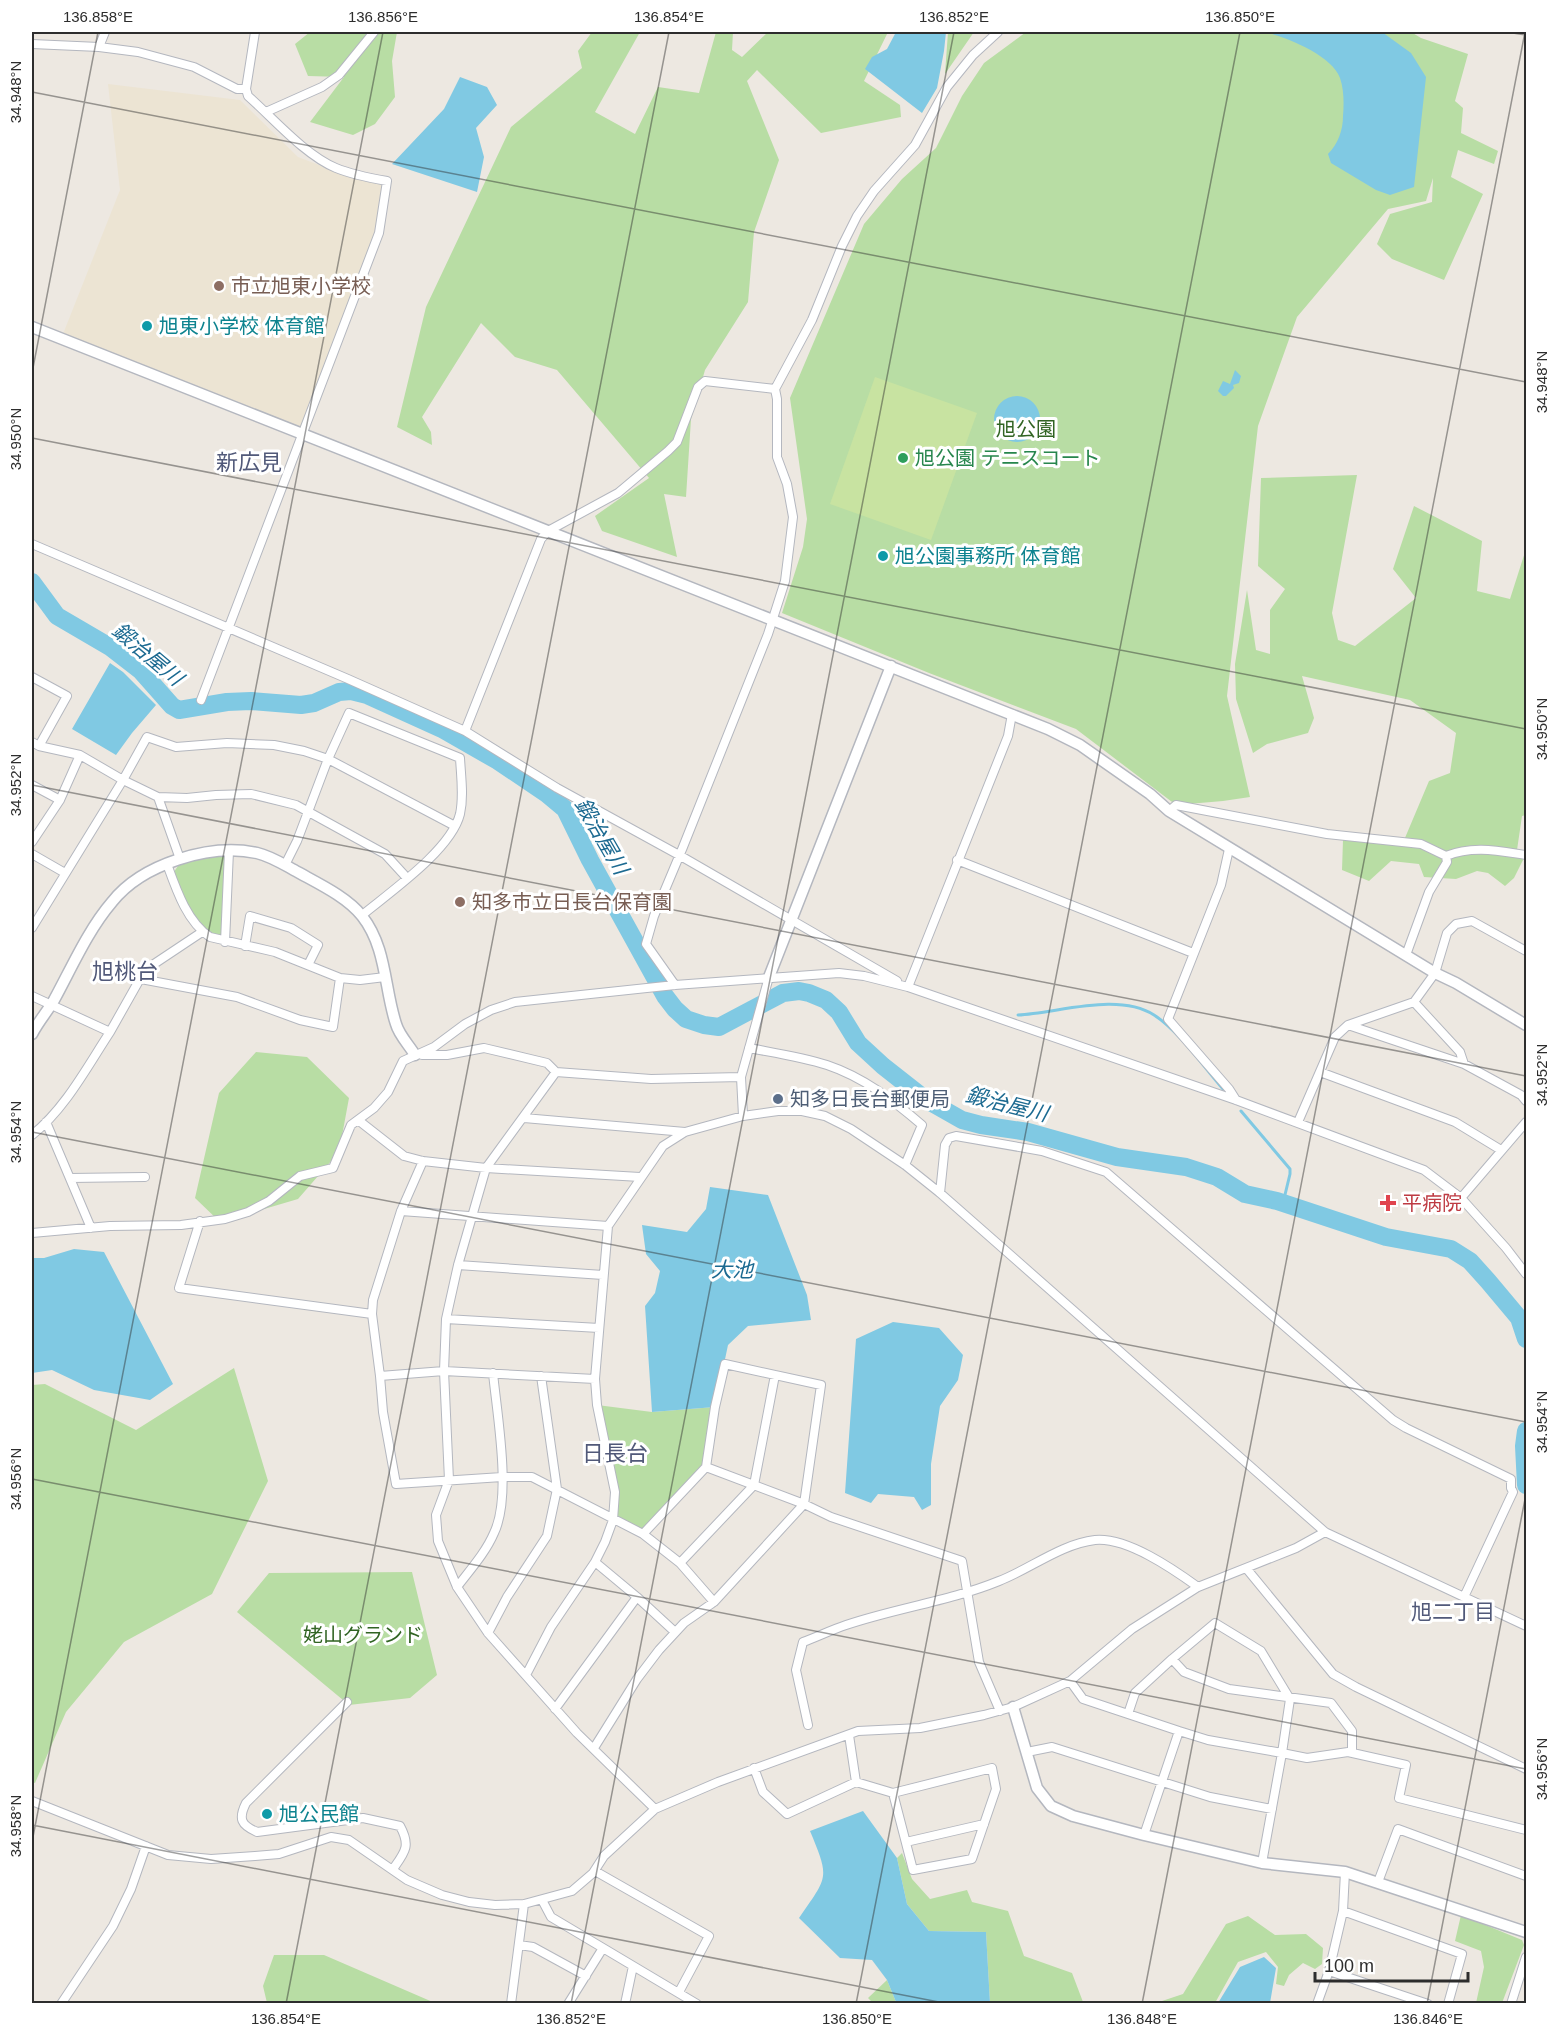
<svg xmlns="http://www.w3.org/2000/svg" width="1558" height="2035" viewBox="0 0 1558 2035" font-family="Helvetica,'Noto Sans JP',sans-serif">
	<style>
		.education { fill: #ece4d3 }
		.green { fill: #b8dda4 }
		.pitch { fill: #c8e3a1 }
		.water { fill: #80c9e3 }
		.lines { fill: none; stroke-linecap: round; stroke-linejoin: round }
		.stream { stroke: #80c9e3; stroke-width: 3 }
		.river { stroke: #80c9e3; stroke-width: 18 }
		.minor-casing { stroke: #b4b7bf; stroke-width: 10 }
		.tertiary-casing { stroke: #b4b7bf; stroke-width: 13 }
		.minor { stroke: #fff; stroke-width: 8 }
		.tertiary { stroke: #fff; stroke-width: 10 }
		.ticks { fill: none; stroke: #2d2d2d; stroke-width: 1.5; stroke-opacity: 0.45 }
		.education-dot { fill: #8d6e63; stroke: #fff; stroke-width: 2 }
		.culture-dot { fill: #0f9aa8; stroke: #fff; stroke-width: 2 }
		.leisure-dot { fill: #2e9e5b; stroke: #fff; stroke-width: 2 }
		.service-dot { fill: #5c6f8a; stroke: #fff; stroke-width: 2 }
		.health-dot { fill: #e0444e; stroke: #fff; stroke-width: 2 }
		.labels { text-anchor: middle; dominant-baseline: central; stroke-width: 6; stroke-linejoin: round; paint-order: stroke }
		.education-label { font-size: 20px; fill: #785e54; stroke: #fff; text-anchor: start }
		.culture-label { font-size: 20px; fill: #0d838f; stroke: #fff; text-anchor: start }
		.park-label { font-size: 20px; fill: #316423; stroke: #fff }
		.leisure-label { font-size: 20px; fill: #27864d; stroke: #fff; text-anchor: start }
		.service-label { font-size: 20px; fill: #4e5e75; stroke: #fff; text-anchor: start }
		.health-label { font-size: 20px; fill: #be3a42; stroke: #fff; text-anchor: start }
		.water-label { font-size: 21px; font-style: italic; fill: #1c6a91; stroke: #fff }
		.neighbourhood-label { font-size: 21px; fill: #515979; stroke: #fff }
		.quarter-label { font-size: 22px; fill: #515979; stroke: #fff }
		.neatline { fill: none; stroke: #2d2d2d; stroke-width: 2 }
		.ticks-label { font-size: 15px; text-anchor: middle; fill: #2d2d2d }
	</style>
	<rect width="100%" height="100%" fill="#ede8e1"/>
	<path class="education" d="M108 84 240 100 298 157 356 179 381 183 383 188 376 232 302 435 61 339 120 190Z"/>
	<path class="green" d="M310 32H397L392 61 395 97 375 124 353 135 310 122 344 77 308 76 295 44Z
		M592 32H640L595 112 635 134 658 87 699 93 716 32H733L732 50 742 57 768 32H888L864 81 900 105 901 117 821 133 757 70 747 81 779 160 754 232 748 302 705 370 691 419 686 497 664 494 677 557 602 531 595 516 649 478 557 370 515 357 481 323 422 417 431 432 432 445 397 427 426 307 511 127 582 68 578 51Z
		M948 32H974L945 74Z
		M1026 32H1411L1421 38 1468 54 1455 101 1463 108 1461 133 1498 151 1494 164 1458 150 1451 177 1483 194 1444 280 1392 259 1377 244 1390 214 1432 202 1433 178 1426 201 1388 209 1297 317 1258 426 1227 696 1250 797 1223 801 1176 805 1076 729 929 673 782 613 803 547 807 519 790 398 864 224 902 179 936 148 962 96 984 63Z
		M1357 475 1332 613 1338 640 1355 646 1416 598 1393 569 1414 506 1482 541 1477 591 1510 599 1526 549V815L1522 816 1517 850 1523 860 1514 878 1505 886 1488 873 1477 871 1456 879 1424 877 1419 864 1391 861 1369 881 1342 870 1343 840 1402 845 1429 781 1450 773 1456 733 1410 700 1302 676 1314 718 1308 733 1267 744 1253 753 1236 699 1235 664 1247 590 1256 650 1270 654V610L1285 589 1258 566 1261 478Z
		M211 851H229L225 942 202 932 171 876 178 866Z
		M256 1052 307 1057 349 1098 339 1152 298 1199 220 1222 195 1198 219 1093Z
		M234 1368 268 1481 212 1594 124 1642 66 1712 35 1783 32 1782V1385L45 1384 136 1430Z
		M597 1405 652 1412 715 1407 706 1467 643 1534 613 1520 615 1492Z
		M412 1572 437 1675 410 1698 349 1705 237 1612 269 1573Z
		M902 1853 912 1879 930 1899 967 1890 972 1902 1008 1911 1024 1956 1072 1973 1083 2002 1080 2004 990 2003 986 1932 929 1931 907 1904 897 1858Z
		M1461 1915 1522 1940 1524 1945 1502 2003H1476L1484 1967 1481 1951 1455 1941Z
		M1248 1916 1275 1935 1306 1934 1323 1948 1322 1964 1315 1969 1303 1963 1289 1975 1284 1986 1276 1984 1278 1967 1266 1952 1238 1962 1215 2003H1156L1183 1994 1226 1924Z
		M274 1955H324L435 2003H267L263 1986Z
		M887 1980 896 2002 959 2003H873L868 1998Z"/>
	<path class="pitch" d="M875 377 977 413 931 540 830 504Z"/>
	<path class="water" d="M896 32H946L944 51 937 88 922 113 865 69 872 57 887 49Z
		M1266 32H1382L1411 53 1426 77 1414 187 1390 195 1376 190 1331 163 1328 154C1338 144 1343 130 1343 116 1344 103 1344 90 1340 78 1332 55 1287 38 1266 32Z
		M460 77 487 87 497 105 476 128 484 157 477 192 392 164 444 109Z
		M1235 370 1241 376 1239 383 1233 385 1234 388 1226 396H1223L1218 391 1223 381 1230 384Z
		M994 419a23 23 0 1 1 46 0a23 23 0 1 1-46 0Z
		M110 663 123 672 156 705 132 733 116 755 72 729Z
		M710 1187 768 1195 807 1295 811 1320 748 1326 728 1345 715 1407 652 1412 645 1306 655 1293 660 1271 646 1254 642 1225 687 1232 706 1209Z
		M74 1249 104 1252 173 1384 150 1400 94 1390 52 1370 32 1373V1258H44Z
		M893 1322 939 1328 963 1355 958 1380 940 1406 931 1464V1505L922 1510 914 1497 878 1494 871 1503 845 1493 856 1339Z
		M863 1811 897 1858 907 1904 929 1931 986 1932 990 2003 896 2002 887 1980 872 1960 840 1958 799 1918C828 1876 830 1879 810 1831Z
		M1264 1957 1276 1968 1270 2003H1218L1240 1967Z"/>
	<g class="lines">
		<path class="stream" d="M1018 1015C1058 1013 1118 992 1154 1015 1179 1031 1203 1066 1223 1089
			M1241 1111 1290 1169V1174L1283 1203"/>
		<path class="river" d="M32 582 57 616 110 647 141 671 172 706 179 710 227 702 251 701 301 705 314 703 339 692 351 691 367 695 442 729 498 761 547 794 565 809 590 860 665 996 675 1009 686 1019 704 1025 719 1027 783 993 799 991 809 993 826 1000 839 1012 858 1043 883 1066 925 1099 962 1120 981 1125 1028 1132 1117 1157 1186 1167 1217 1177 1245 1194 1277 1201 1386 1237 1451 1249 1470 1261 1488 1281 1519 1318 1526 1339
			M1526 1431 1524 1446 1526 1485"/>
		<defs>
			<path id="minor" d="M32 44 99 47 138 52 194 67 237 89H246
				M99 47 105 32
				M266 112 322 87 339 75 374 32
				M32 544 348 679 465 731 557 788 679 855 897 981
				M32 677 67 696 39 746
				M201 700 379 233 387 181C370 178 353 175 336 168 305 155 274 119 248 96L246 89 255 32
				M465 731 541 539 548 531 618 493 668 451 677 442 698 387 705 381 775 389
				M32 742 39 746 80 755 123 780 158 797 187 798 216 795 251 794 296 805 385 854 407 878
				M32 785 60 800
				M158 797 180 859
				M1169 811 1176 805 1327 834 1421 844 1446 856C1473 845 1499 851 1526 855
				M32 842 60 800 80 755
				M1229 849 1221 885 1168 1019 1229 1089 1236 1100
				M32 854 65 873
				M957 860 1193 953
				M167 864C176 889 187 922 210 937L275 952 340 978 360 980 385 977
				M361 916C390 892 451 850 460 814 464 796 461 777 460 758L349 713 328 759 455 826
				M32 928 123 780 147 737 176 747 227 743 274 745 304 751 328 759 297 841 285 865
				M225 942 229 851
				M245 946 250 916 291 928 318 945 308 965
				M1406 955 1429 892 1447 862 1446 856
				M141 979 237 997 300 1020 333 1027 340 978
				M675 985 646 944 654 916 683 847 768 634 785 581 793 517 787 484 777 457V399L775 389 812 320 842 246 857 216 874 191 915 145 947 87 973 55 998 32
				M908 987 1008 736 1012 714
				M32 996 110 1032C87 1067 65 1109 32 1135
				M1414 1002 1460 1052 1464 1064
				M1348 1025 1464 1064 1521 1095 1526 1101
				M110 1032 145 970 202 932
				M749 1048C775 1053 802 1057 827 1065 863 1077 893 1100 922 1125L905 1165
				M422 1055H447L484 1048 547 1063 556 1072
				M1320 1072 1455 1122 1501 1150
				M743 1116 741 1077 769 977
				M524 1118 685 1132
				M358 1120 404 1156 423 1161 486 1168 640 1177
				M46 1122 91 1228
				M1298 1122 1335 1037 1348 1025 1414 1002 1435 973 1447 933 1456 924 1472 921 1526 951
				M423 1161 401 1211 373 1300 372 1314 380 1376 383 1412 396 1484 502 1477H532L643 1534 680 1563 714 1602
				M70 1178 145 1177
				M940 1193 945 1145 949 1138 956 1136 1042 1151 1106 1172 1393 1420 1406 1428 1511 1479V1488L1513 1492 1464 1597
				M1461 1198 1526 1122
				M401 1211 608 1226
				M200 1221 179 1288 372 1314
				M32 1233 110 1226 181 1225 225 1219 248 1212 269 1201 300 1176 333 1168 351 1125 374 1108 388 1092 403 1061 434 1047 465 1024 491 1010 515 1002 675 985 839 973 864 976 908 987 1236 1100 1424 1170 1461 1198 1506 1248 1526 1274
				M458 1265 603 1275
				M446 1319 599 1328
				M380 1376 444 1371 595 1379
				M706 1467 804 1504 831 1517 962 1561 979 1662 1000 1711
				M595 1562 637 1597 675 1632
				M680 1563 754 1485 775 1375
				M1246 1568 1333 1674 1356 1687 1526 1769
				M457 1587C470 1570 486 1552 494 1533 512 1496 497 1415 493 1373
				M488 1633 507 1597 547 1536 557 1489 541 1376
				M1172 1659 1215 1623 1261 1651 1290 1699 1282 1753 1208 1740 1179 1731
				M526 1675 551 1627 595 1562 605 1542 613 1520 615 1492 597 1405 595 1379 608 1226 663 1146 685 1132 743 1116 778 1111H802L825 1116 851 1129 905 1165 940 1193 1325 1532 1526 1626
				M1070 1681 1083 1699 1179 1731 1144 1835
				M347 1702 246 1803C238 1819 241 1825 257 1832L363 1818 400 1826C411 1846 405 1852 393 1869
				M555 1709 637 1597
				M1128 1714 1135 1693 1172 1659 1184 1672 1229 1689 1331 1703 1352 1731V1753
				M808 1725 796 1670 803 1642C817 1637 831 1630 846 1625 896 1608 950 1601 999 1581 1030 1569 1061 1544 1095 1540 1127 1537 1173 1569 1198 1587
				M849 1735 856 1782
				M594 1748 637 1679 659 1650 684 1623 714 1602 804 1504 821 1385 725 1364 715 1407 706 1467 643 1534
				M1027 1752 1052 1747 1210 1797 1272 1809
				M754 1768 763 1792 787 1814 856 1782 893 1793 992 1768 996 1789 972 1859 913 1870 893 1793
				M32 1801 168 1855 211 1859 255 1856 279 1854 331 1837 349 1840 407 1880 442 1895 469 1902 495 1905 524 1904 572 1891 593 1873 604 1856 655 1809 718 1782 858 1731 920 1728 984 1715 1013 1707 1070 1681 1132 1629 1198 1587 1296 1548 1325 1532
				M655 1809 577 1733 488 1633 457 1587 438 1541 436 1515 449 1480 444 1371 446 1319 458 1265 486 1168 556 1072 651 1079 741 1077
				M906 1842 984 1824
				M1262 1863 1282 1753 1307 1758 1348 1752 1406 1765 1399 1798 1526 1830
				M595 1871 709 1936 679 1992
				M1378 1882 1398 1829 1526 1876
				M542 1900 551 1917 697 2004
				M1343 1911 1462 1954 1448 2004
				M519 1945 533 1947 586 1976
				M1329 1971 1428 2004
				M61 2004 113 1926 131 1889 146 1846
				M511 2004 524 1904
				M568 2004 603 1948
				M625 2004 633 1966
				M1317 2004 1329 1971 1343 1911 1345 1872
				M1511 2004 1526 1957"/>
			<path id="tertiary" d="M32 327 1048 729 1080 745 1150 794 1169 811 1435 973 1456 983 1526 1025
				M769 977 891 666
				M32 1034C38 1022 47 1012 54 1000 72 967 88 930 112 902 142 864 210 843 257 853 270 856 283 864 294 870 317 883 346 896 362 916 387 948 384 988 396 1024 399 1035 409 1045 415 1055
				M1013 1707 1037 1788 1051 1806 1073 1816 1144 1835 1262 1863 1345 1872 1526 1932"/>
		</defs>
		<use href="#minor" class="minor-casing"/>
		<use href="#tertiary" class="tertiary-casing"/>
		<use href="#minor" class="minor"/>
		<use href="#tertiary" class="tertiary"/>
	</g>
	<path class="ticks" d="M1506 32 1526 35M32 92 1526 382M32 373 98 32M32 438 1526 729M32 785 1526 1076M32 1132 1526 1422M32 1479 1526 1769M32 1825 949 2004M32 1842 383 32M286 2004 669 32M571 2004 954 32M856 2004 1240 32M1142 2004 1525 32M1427 2004 1526 1494"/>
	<g class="education-dot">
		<circle cx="219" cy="286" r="6"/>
		<circle cx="460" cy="902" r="6"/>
	</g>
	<g class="culture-dot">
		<circle cx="147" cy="326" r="6"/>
		<circle cx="883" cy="556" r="6"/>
		<circle cx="267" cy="1814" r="6"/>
	</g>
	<circle class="leisure-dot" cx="903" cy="458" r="6"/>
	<circle class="service-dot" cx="778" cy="1099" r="6"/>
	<path class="health-dot" d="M1385 1194h6v6h6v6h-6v6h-6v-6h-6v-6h6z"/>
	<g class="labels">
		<g class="education-label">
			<text x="231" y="286">市立旭東小学校</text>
			<text x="472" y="902">知多市立日長台保育園</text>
		</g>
		<g class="culture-label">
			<text x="159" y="326">旭東小学校 体育館</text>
			<text x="895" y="556">旭公園事務所 体育館</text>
			<text x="279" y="1814">旭公民館</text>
		</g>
		<g class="park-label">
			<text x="1026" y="429">旭公園</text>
			<text x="363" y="1635">姥山グランド</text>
		</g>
		<g class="leisure-label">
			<text x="915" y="458">旭公園 テニスコート</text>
		</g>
		<g class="service-label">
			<text x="790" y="1099">知多日長台郵便局</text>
		</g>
		<g class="health-label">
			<text x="1402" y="1203">平病院</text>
		</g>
		<g class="water-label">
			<text transform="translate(148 654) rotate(40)">鍛治屋川</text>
			<text transform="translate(602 836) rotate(60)">鍛治屋川</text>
			<text transform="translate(1007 1104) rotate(14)">鍛治屋川</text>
			<text x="732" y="1269">大池</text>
		</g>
		<g class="neighbourhood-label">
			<text x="1453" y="1611">旭二丁目</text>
		</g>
		<g class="quarter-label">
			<text x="249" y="462">新広見</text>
			<text x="125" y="971">旭桃台</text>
			<text x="615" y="1453">日長台</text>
		</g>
	</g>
	<rect width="1558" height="2035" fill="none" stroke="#ffffff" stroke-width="66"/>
	<path d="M1315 1972v9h153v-9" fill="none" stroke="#2d2d2d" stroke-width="3"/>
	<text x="1324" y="1972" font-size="18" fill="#2d2d2d" stroke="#ffffff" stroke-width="4.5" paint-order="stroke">100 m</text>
	<rect x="33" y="33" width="1492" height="1969" class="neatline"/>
	<g class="ticks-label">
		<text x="98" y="22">136.858°E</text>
		<text x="383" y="22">136.856°E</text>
		<text x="669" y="22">136.854°E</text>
		<text x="954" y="22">136.852°E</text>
		<text x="1240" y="22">136.850°E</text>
		<text transform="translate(16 92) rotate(-90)" y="5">34.948°N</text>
		<text transform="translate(1542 382) rotate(-90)" y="5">34.948°N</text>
		<text transform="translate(16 439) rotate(-90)" y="5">34.950°N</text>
		<text transform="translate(1542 729) rotate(-90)" y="5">34.950°N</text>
		<text transform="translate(16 785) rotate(-90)" y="5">34.952°N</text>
		<text transform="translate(1542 1075) rotate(-90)" y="5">34.952°N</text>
		<text transform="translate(16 1132) rotate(-90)" y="5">34.954°N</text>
		<text transform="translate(1542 1422) rotate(-90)" y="5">34.954°N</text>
		<text transform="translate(16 1479) rotate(-90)" y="5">34.956°N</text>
		<text transform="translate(1542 1769) rotate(-90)" y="5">34.956°N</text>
		<text transform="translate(16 1826) rotate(-90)" y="5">34.958°N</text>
		<text x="286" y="2024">136.854°E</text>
		<text x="571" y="2024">136.852°E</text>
		<text x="857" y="2024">136.850°E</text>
		<text x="1142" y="2024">136.848°E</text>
		<text x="1428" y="2024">136.846°E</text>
	</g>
</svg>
